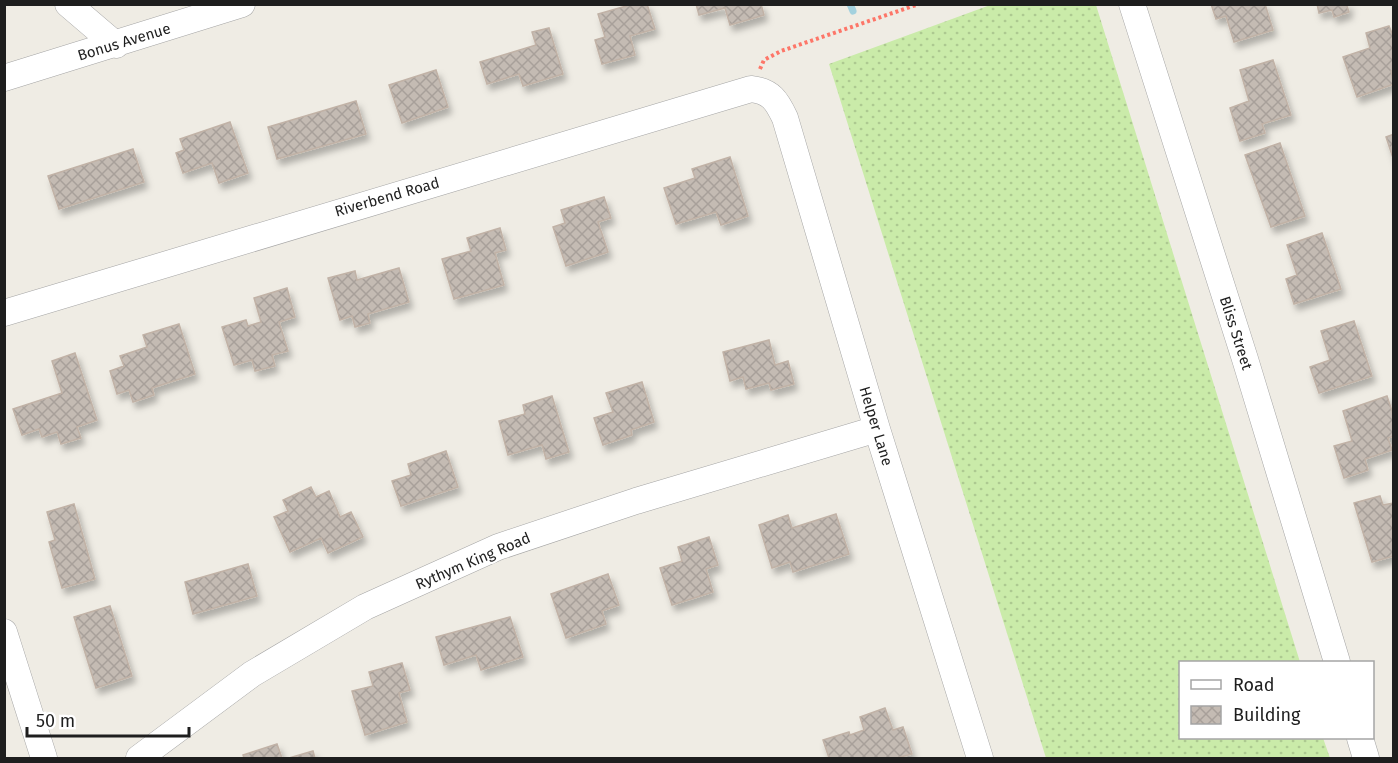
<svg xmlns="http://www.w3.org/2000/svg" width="1398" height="763" viewBox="0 0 1398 763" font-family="'Fira Sans',sans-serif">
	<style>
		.grass { fill: url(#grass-dots) }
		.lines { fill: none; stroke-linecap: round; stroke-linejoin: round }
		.stream { stroke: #a3d1de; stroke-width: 7 }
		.building { fill: url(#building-cross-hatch); stroke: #c1b2a6; stroke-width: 1.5; filter: url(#shadow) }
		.minor-casing { stroke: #a5a5a5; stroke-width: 27 }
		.path { stroke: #fd7668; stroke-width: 4; stroke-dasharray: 3 3; stroke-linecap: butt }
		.minor { stroke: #fff; stroke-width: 26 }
		.labels { text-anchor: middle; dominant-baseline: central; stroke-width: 4.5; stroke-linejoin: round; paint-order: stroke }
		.street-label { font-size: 15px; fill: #1e1e1e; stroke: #fff }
	</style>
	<defs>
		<pattern id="grass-dots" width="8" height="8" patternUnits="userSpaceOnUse" patternTransform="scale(1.5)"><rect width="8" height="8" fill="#caeba9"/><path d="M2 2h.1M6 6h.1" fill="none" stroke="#adc991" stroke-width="1.8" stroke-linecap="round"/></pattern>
		<pattern id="building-cross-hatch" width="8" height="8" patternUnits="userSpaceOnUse" patternTransform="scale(1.5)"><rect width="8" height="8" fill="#c4bbb3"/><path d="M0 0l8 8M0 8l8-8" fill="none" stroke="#a8a09a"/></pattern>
		<filter id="shadow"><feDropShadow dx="3.5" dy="6" stdDeviation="3" flood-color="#0004"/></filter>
	</defs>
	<rect width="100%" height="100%" fill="#efece4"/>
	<path class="grass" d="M993 4 1096 5 1300 662H1180V738H1323L1330 758H1046L829 64Z"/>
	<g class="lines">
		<path class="stream" d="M850 4 853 11"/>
	</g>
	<path class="building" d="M633 4H647L655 29 630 36 635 55 602 64 595 40 605 37 598 14Z
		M696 4H761L764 15 730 25 725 8 699 15Z
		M1211 4H1265L1273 30 1234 42 1226 16 1216 19Z
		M1317 4H1351L1347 6 1349 12 1334 17 1332 10 1319 13Z
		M1389 26 1394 38V70L1391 71 1394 84 1357 97 1343 57 1370 48 1366 33Z
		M549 28 563 74 523 86 519 74 487 84 480 62 536 45 532 32Z
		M1273 60 1291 115 1262 124 1265 133 1240 141 1230 108 1249 101 1240 70Z
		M436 70 448 107 402 123 389 85Z
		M356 101 366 134 277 159 268 127Z
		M230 122 248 173 219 183 212 163 183 173 176 153 184 150 180 139Z
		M1394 134V161L1386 137Z
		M1280 143 1305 216 1271 227 1245 155Z
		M133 149 144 182 59 209 48 176Z
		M730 157 748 216 721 225 716 212 676 224 664 188 695 178 692 169Z
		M604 197 611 218 598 222 608 252 566 266 553 227 565 223 561 210Z
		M500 228 506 250 495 253 504 285 454 299 442 259 471 251 467 238Z
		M1322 233 1341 289 1294 304 1286 279 1297 275 1287 245Z
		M399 268 409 302 368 314 370 323 355 327 352 316 340 320 328 278 355 271 357 280Z
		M287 288 295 317 279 322 288 351 272 355 275 366 255 371 252 360 234 365 222 327 246 320 248 326 261 322 254 298Z
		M1354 321 1372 376 1319 393 1310 367 1330 360 1321 331Z
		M179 324 195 374 152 388 154 395 133 402 129 390 117 394 110 371 124 366 120 356 147 347 143 335Z
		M769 340 775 365 788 361 794 384 771 390 769 383 746 389 743 377 730 381 723 352Z
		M75 353 97 420 77 427 81 438 61 444 57 432 42 437 39 429 22 435 13 409 62 393 52 361Z
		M642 382 654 422 631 430 632 435 603 445 594 418 613 412 606 393Z
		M552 396 569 452 546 459 542 445 508 455 499 421 525 414 523 405Z
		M1387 396 1394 417V436L1388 438 1392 450 1365 459 1368 470 1344 478 1334 446 1352 441 1343 411Z
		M446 451 458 487 401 506 392 481 411 475 408 464Z
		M311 487 316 497 329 491 340 517 351 512 363 537 328 553 321 538 290 552 274 517 288 511 283 500Z
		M1380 496 1383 505 1393 503 1394 506V556L1372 562 1354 503Z
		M74 504 95 579 62 588 49 542 55 540 47 512Z
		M836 514 849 554 793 572 790 562 772 568 759 525 788 515 792 528Z
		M709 537 718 565 706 569 713 592 672 605 660 568 682 561 678 547Z
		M248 564 257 596 193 614 185 582Z
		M608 574 619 605 602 611 606 624 566 638 551 594Z
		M110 606 132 676 96 688 74 617Z
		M510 617 523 657 481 670 476 655 444 665 436 637Z
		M402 663 410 690 399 693 407 722 365 735 352 691 373 686 369 672Z
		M885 708 893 730 903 727 912 754 897 758H829L823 740 849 732 850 735 864 730 860 717Z
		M277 744 282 758H244L243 755Z
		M313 751 315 758H289Z"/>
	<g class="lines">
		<defs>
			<path id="minor" d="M68 4 116 45
				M1132 4 1245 359 1337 662
				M4 78 242 4
				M4 313 751 89C771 91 777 101 785 118L877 429 980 758
				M4 632 44 758
				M1360 738 1366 758
				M139 758 252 674 365 607 498 547 636 501 877 429"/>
		</defs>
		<use href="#minor" class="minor-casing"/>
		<path class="path" d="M760 69 764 60 781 51 919 4"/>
		<use href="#minor" class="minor"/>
	</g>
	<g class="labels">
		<g class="street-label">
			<text transform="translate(124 42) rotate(-17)">Bonus Avenue</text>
			<text transform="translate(387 197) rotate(-16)">Riverbend Road</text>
			<text transform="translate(1236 333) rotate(72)">Bliss Street</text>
			<text transform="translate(876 426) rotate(73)">Helper Lane</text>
			<text transform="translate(473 561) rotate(-23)">Rythym King Road</text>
		</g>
	</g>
	<rect width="1398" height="763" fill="none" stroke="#1e1e1e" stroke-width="12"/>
	<rect x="1179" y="661" width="195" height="78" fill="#ffffff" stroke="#a5a5a5" stroke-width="1.5"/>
	<rect x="1191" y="680" width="30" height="9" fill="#ffffff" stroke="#a5a5a5" stroke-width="1.5"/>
	<text x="1233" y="691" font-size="18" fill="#1e1e1e">Road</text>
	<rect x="1191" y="706" width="30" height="18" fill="url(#building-cross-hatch)" stroke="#a5a5a5" stroke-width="1.5"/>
	<text x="1233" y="721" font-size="18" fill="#1e1e1e">Building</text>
	<path d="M27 727v9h162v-9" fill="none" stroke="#1e1e1e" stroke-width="3"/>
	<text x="36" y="727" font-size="18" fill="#1e1e1e" stroke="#ffffff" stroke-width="4.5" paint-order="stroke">50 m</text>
</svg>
